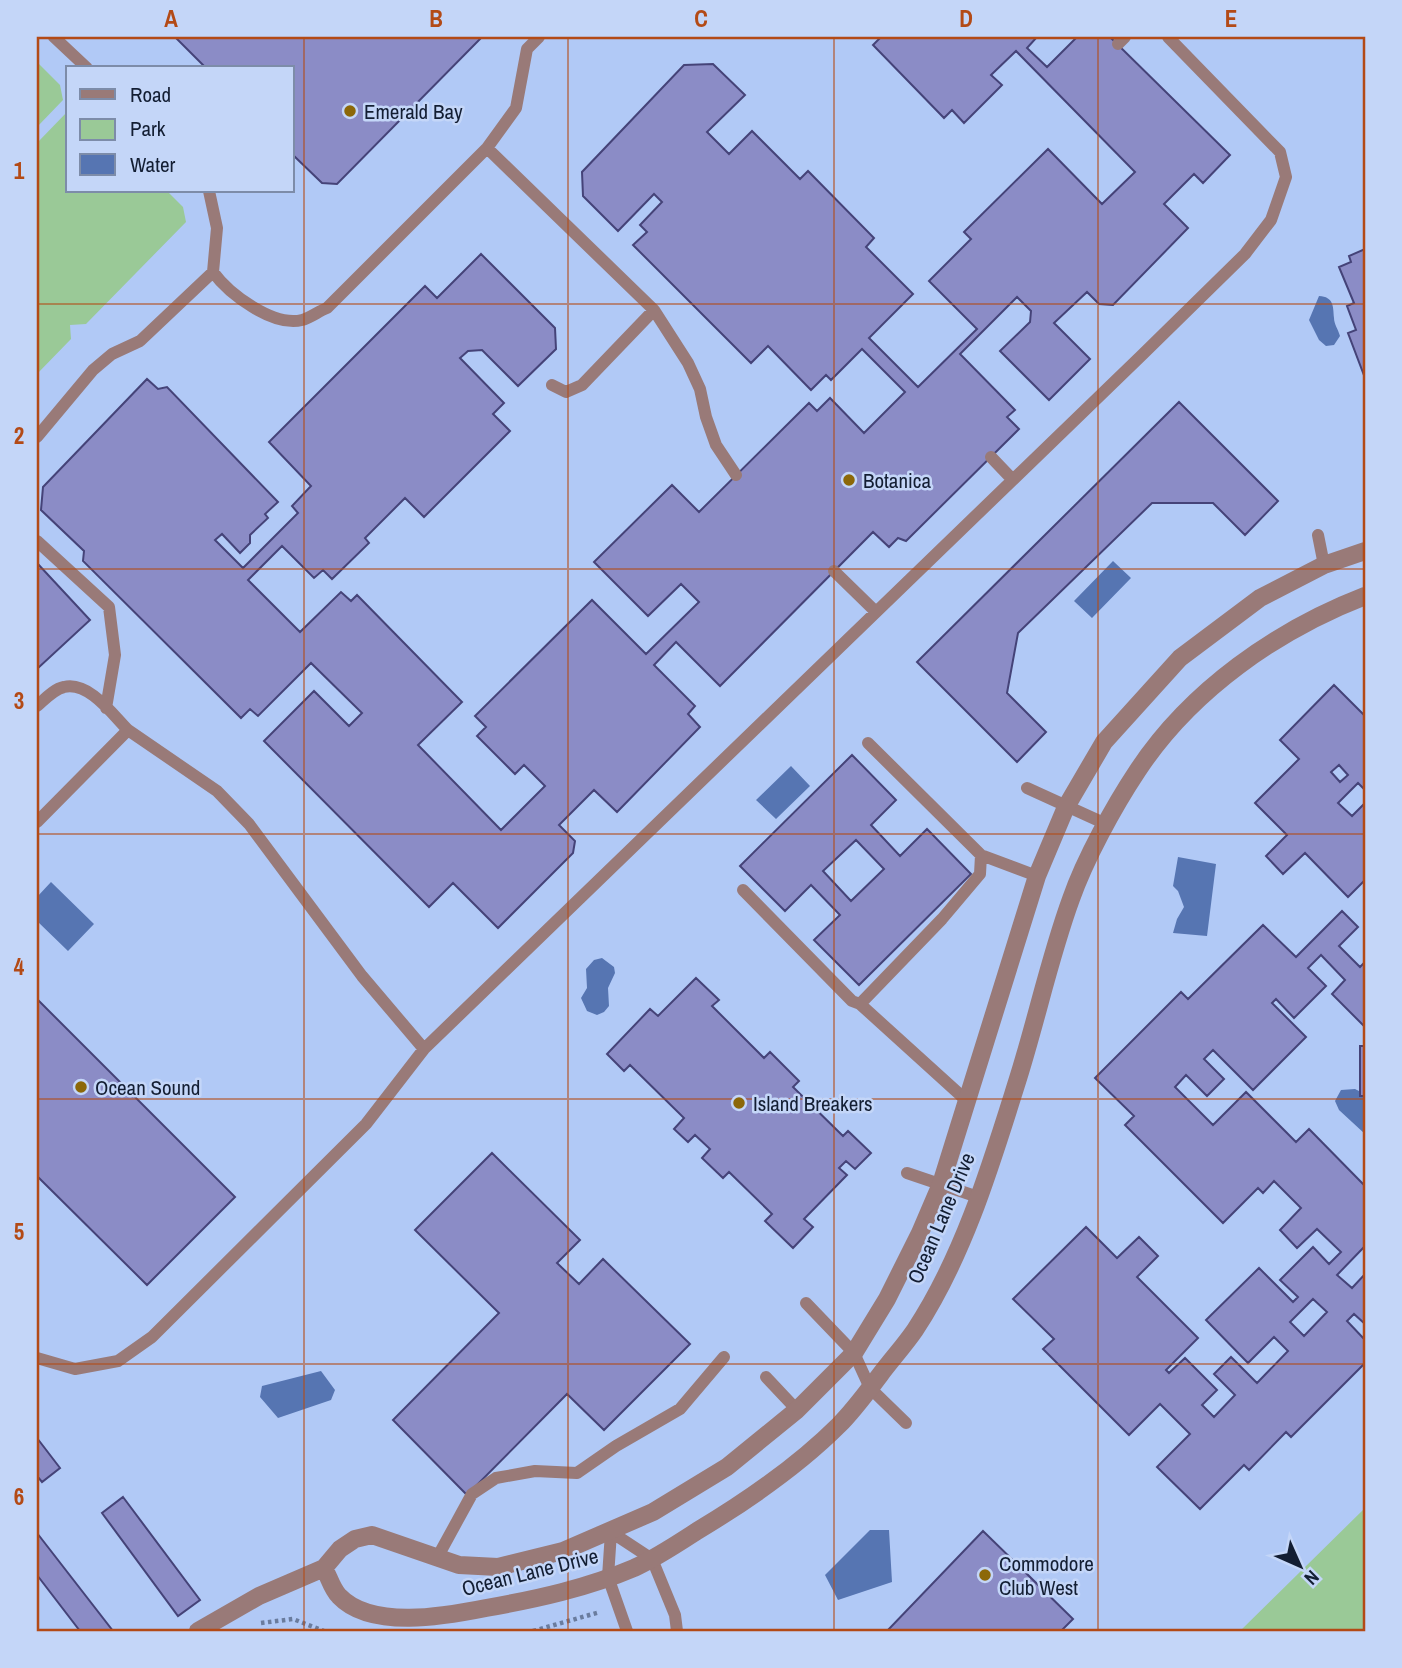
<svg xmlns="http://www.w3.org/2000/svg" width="1402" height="1668" viewBox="0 0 1402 1668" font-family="'Archivo Narrow',sans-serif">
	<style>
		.green { fill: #9ac997 }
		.water { fill: #5675b2 }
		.building { fill: #8b8cc6; stroke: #454378; stroke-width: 2; fill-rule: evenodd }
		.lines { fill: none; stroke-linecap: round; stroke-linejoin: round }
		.path { stroke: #6a7c9e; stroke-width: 4.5; stroke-dasharray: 3.5 3.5; stroke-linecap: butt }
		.service { stroke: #997a78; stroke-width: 12 }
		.minor { stroke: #997a78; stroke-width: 18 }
		.grid { fill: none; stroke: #b34a16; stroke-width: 2; stroke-opacity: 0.55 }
		.poi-dot { fill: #8c6809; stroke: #c4d6f8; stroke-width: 2.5 }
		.labels { text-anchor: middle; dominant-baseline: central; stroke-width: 5; stroke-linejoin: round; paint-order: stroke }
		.poi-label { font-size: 21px; fill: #131e33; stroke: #c4d6f8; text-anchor: start }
		.street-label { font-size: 21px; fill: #131e33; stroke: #c4d6f8 }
		.neatline { fill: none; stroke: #b34a16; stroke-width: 2.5 }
		.grid-label { font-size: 23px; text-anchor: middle; font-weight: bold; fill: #b34a16 }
	</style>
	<rect width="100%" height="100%" fill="#b1c9f6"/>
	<path class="green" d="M37 62 60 85 63 100 37 127Z
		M68 111V191H167L183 207 186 222 86 324 70 325 71 339 37 374V143Z
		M1365 1508V1631H1240Z"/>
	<path class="water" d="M1319 296C1334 297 1333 306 1334 318 1334 324 1338 329 1340 336L1334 345 1326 346 1319 340 1309 320Z
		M1113 561 1131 578 1092 618 1074 601Z
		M791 766 810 786 776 819 756 800Z
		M1178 857 1216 864 1207 936 1173 933 1177 919 1184 907 1178 891 1173 886Z
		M51 882 94 924 68 951 37 921V897Z
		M602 958 614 967 615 973 608 988 609 1006 604 1012 597 1015 587 1011 581 998 587 988 586 969 594 960Z
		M1355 1089 1365 1094V1134L1339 1110 1335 1101 1341 1090Z
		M321 1371 335 1390 331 1400 278 1418 260 1397 262 1386Z
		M870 1530H889L892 1582 838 1600 825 1575Z"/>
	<path class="building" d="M175 37H482L337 184 322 183 292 154V68H206Z
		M879 37H1037L1027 48 1047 67 1077 37H1110L1230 155 1203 183 1194 174 1164 204 1188 228 1113 305 1099 304 1087 292 1054 323 1090 359 1049 400 1000 351 1030 322 1031 311 1017 297 960 354 1015 410 1007 417 1019 429 906 541 898 538 889 547 873 532 720 686 676 642 654 665 695 706 688 714 700 727 617 812 594 790 559 825 575 841 573 853 498 928 453 883 429 907 264 741 314 691 349 726 362 713 311 663 258 716 250 709 241 718 83 561 84 551 41 510 43 487 147 379 158 389 167 387 278 502 265 514 268 518 250 535V543L240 553 222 534 215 540 243 568 298 513 292 506 311 486 269 442 425 286 437 298 481 254 555 328 556 349 518 386 482 350 468 351 460 358 504 403 493 414 510 431 424 517 405 498 365 538 369 543 332 579 323 570 314 578 282 546 248 580 300 632 341 592 351 601 357 595 462 702 418 745 501 830 545 786 524 765 515 774 477 736 486 727 475 716 592 600 646 654 699 602 681 584 648 616 594 562 672 485 699 512 809 403 817 411 830 398 864 433 905 392 862 349 831 380 826 375 811 390 768 346 751 363 633 245 647 232 640 225 662 202 654 194 618 231 583 196 582 172 684 65 713 64 745 95 707 132 729 154 752 131 800 179 808 171 874 238 866 247 913 294 869 338 918 387 977 329 929 281 971 239 964 232 1048 149 1102 204 1135 172 1016 51 991 75 1002 85 964 123 952 110 944 118 873 45 880 38Z
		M1365 249V378L1348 333 1356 330 1347 306 1354 303 1339 267 1351 262 1349 256Z
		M1179 402 1278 501 1245 535 1213 503H1152L1018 633 1007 693 1046 732 1017 762 917 662Z
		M37 563 90 620 37 669Z
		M1334 685 1365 716V790L1358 783 1338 803 1352 816 1365 803V880L1348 897 1305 853 1283 874 1266 856 1287 835 1255 803 1299 759 1280 740ZM1339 765 1348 775 1340 782 1331 772Z
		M852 755 896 800 871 825 900 856 927 829 971 874 859 985 814 940 840 915 811 885 785 911 740 866ZM856 840 884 869 851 901 823 871Z
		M1342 911 1358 927 1339 946 1360 967 1365 962V1027L1332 994 1345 980 1321 955 1308 968 1326 986 1294 1018 1276 999 1272 1003 1306 1037 1253 1090 1213 1050 1204 1059 1224 1079 1207 1096 1186 1075 1175 1087 1213 1125 1246 1092 1296 1142 1309 1129 1365 1186V1246L1337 1275 1352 1288 1365 1274V1324L1354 1314 1347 1321 1365 1340V1363L1291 1437 1286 1432 1249 1470 1244 1465 1200 1509 1157 1467 1190 1434 1160 1404 1129 1435 1043 1349 1054 1339 1013 1299 1086 1227 1117 1258 1139 1237 1158 1256 1137 1277 1198 1338 1166 1370 1169 1373 1185 1358 1217 1390 1202 1405 1214 1417 1235 1395 1214 1374 1231 1357 1257 1383 1288 1351 1274 1337 1248 1363 1206 1320 1259 1268 1293 1302 1298 1297 1280 1280 1313 1247 1329 1264 1341 1252 1317 1229 1297 1248 1280 1230 1301 1208 1274 1181 1263 1193 1258 1188 1223 1223 1125 1125 1134 1116 1095 1078 1181 992 1188 999 1263 925 1296 957ZM1313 1299 1327 1312 1304 1336 1290 1322Z
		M696 978 719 1000 712 1006 764 1058 770 1052 799 1081 793 1087 843 1136 848 1131 871 1153 855 1169 846 1161 839 1168 847 1175 804 1219 813 1227 793 1248 765 1221 772 1214 729 1172 723 1178 702 1158 710 1149 695 1135 688 1142 674 1129 684 1118 630 1065 624 1071 607 1054 650 1009 658 1016Z
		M37 999 235 1197 147 1285 37 1176Z
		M1360 1046H1365V1096H1360Z
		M492 1153 580 1240 557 1263 579 1284 603 1259 690 1344 604 1430 567 1394 467 1495 393 1420 499 1313 415 1230Z
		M37 1438 60 1468 42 1482 37 1476Z
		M123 1497 200 1600 178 1616 102 1513Z
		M983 1531 1073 1619 1061 1631H887Z
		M37 1533 113 1631H80L37 1575Z"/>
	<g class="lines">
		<path class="path" d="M261 1623 293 1619 324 1631
			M533 1631 600 1612"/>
		<path class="service" d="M54 37 87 68
			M1118 44 1125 37
			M487 148 654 310 582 385 566 392 552 385
			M209 191 217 228 213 272C229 294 273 327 302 320 310 318 319 311 327 308L487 148 516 108 527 49 539 37
			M654 310 688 363 700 389 706 417 716 445 736 475
			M37 437 93 370 112 354 140 341 213 272
			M991 457 1012 479
			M1318 535 1324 565
			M37 541 109 607 115 655 106 708
			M834 571 876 612
			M37 706C45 699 54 689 64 687 89 681 113 715 128 730
			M868 743 981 855 1037 876
			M1027 788 1106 824
			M37 822 128 730 217 791 249 824 362 976 424 1049 1142 355 1245 254 1271 220 1286 177 1280 152 1168 37
			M743 890 852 1001 860 1004
			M967 1101 860 1004 942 919 980 874 981 855
			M907 1173 978 1197
			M806 1303 854 1353 870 1388 906 1423
			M37 1358 75 1369 118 1361 152 1337 366 1124 424 1049
			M766 1377 797 1410
			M437 1558 472 1494 496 1478 535 1471 577 1473 616 1446 680 1409 724 1357
			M627 1631 608 1577 611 1532 652 1559 675 1615 677 1631"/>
		<path class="minor" d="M324 1568C329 1577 332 1589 339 1596 371 1630 446 1616 486 1608 537 1599 587 1588 634 1568 656 1558 677 1544 697 1531 747 1501 798 1466 839 1425 854 1410 867 1392 880 1375 891 1360 904 1346 915 1330 963 1257 990 1168 1016 1085 1036 1023 1049 959 1071 899 1085 859 1114 806 1138 770 1191 690 1277 630 1365 596
			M198 1631 259 1596 324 1568 340 1549 355 1539 372 1535 459 1565 498 1567 563 1551 653 1512 727 1467 797 1410 854 1353 887 1299 920 1233 941 1184 1037 876 1066 807 1104 742 1180 658 1260 598 1324 565 1365 551"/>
	</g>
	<path class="grid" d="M304 37V1631M568 37V1631M834 37V1631M1098 37V1631M37 304H1365M37 569H1365M37 834H1365M37 1099H1365M37 1364H1365"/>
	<g class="poi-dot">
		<circle cx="350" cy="111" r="7"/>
		<circle cx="849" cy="480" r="7"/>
		<circle cx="81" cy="1087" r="7"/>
		<circle cx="739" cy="1103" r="7"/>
		<circle cx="985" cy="1575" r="7"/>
	</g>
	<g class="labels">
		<g class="poi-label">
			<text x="364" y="111">Emerald Bay</text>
			<text x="863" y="480">Botanica</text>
			<text x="95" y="1087">Ocean Sound</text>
			<text x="753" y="1103">Island Breakers</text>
			<text x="999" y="1563">Commodore<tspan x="999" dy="24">Club West</tspan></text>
		</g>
		<g class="street-label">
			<text transform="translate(941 1218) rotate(-67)">Ocean Lane Drive</text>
			<text transform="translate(530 1572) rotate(-14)">Ocean Lane Drive</text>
		</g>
	</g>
	<rect width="1402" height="1668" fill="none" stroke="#c4d6f8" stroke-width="77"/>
	<rect x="66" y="66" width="228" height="126" fill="#c4d6f8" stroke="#7d8ca9" stroke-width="2"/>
	<rect x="80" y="89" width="35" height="10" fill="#997a78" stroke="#7d8ca9" stroke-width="2"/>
	<text x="130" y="102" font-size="21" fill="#131e33">Road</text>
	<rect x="80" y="119" width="35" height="21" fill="#9ac997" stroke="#7d8ca9" stroke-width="2"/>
	<text x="130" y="136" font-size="21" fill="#131e33">Park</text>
	<rect x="80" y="154" width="35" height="21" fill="#5675b2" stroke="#7d8ca9" stroke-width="2"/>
	<text x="130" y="172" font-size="21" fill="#131e33">Water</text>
	<g transform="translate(1300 1566) rotate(135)" stroke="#c4d6f8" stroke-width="5" paint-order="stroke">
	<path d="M0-5L12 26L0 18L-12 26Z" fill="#131e33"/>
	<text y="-10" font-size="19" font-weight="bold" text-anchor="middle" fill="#131e33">N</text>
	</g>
	<rect x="38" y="38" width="1326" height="1592" class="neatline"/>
	<g class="grid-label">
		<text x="171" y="27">A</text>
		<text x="436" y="27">B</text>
		<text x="701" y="27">C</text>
		<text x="966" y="27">D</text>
		<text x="1231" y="27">E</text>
		<text x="19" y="179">1</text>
		<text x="19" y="444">2</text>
		<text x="19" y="709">3</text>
		<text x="19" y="975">4</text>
		<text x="19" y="1240">5</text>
		<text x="19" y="1505">6</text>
	</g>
</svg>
